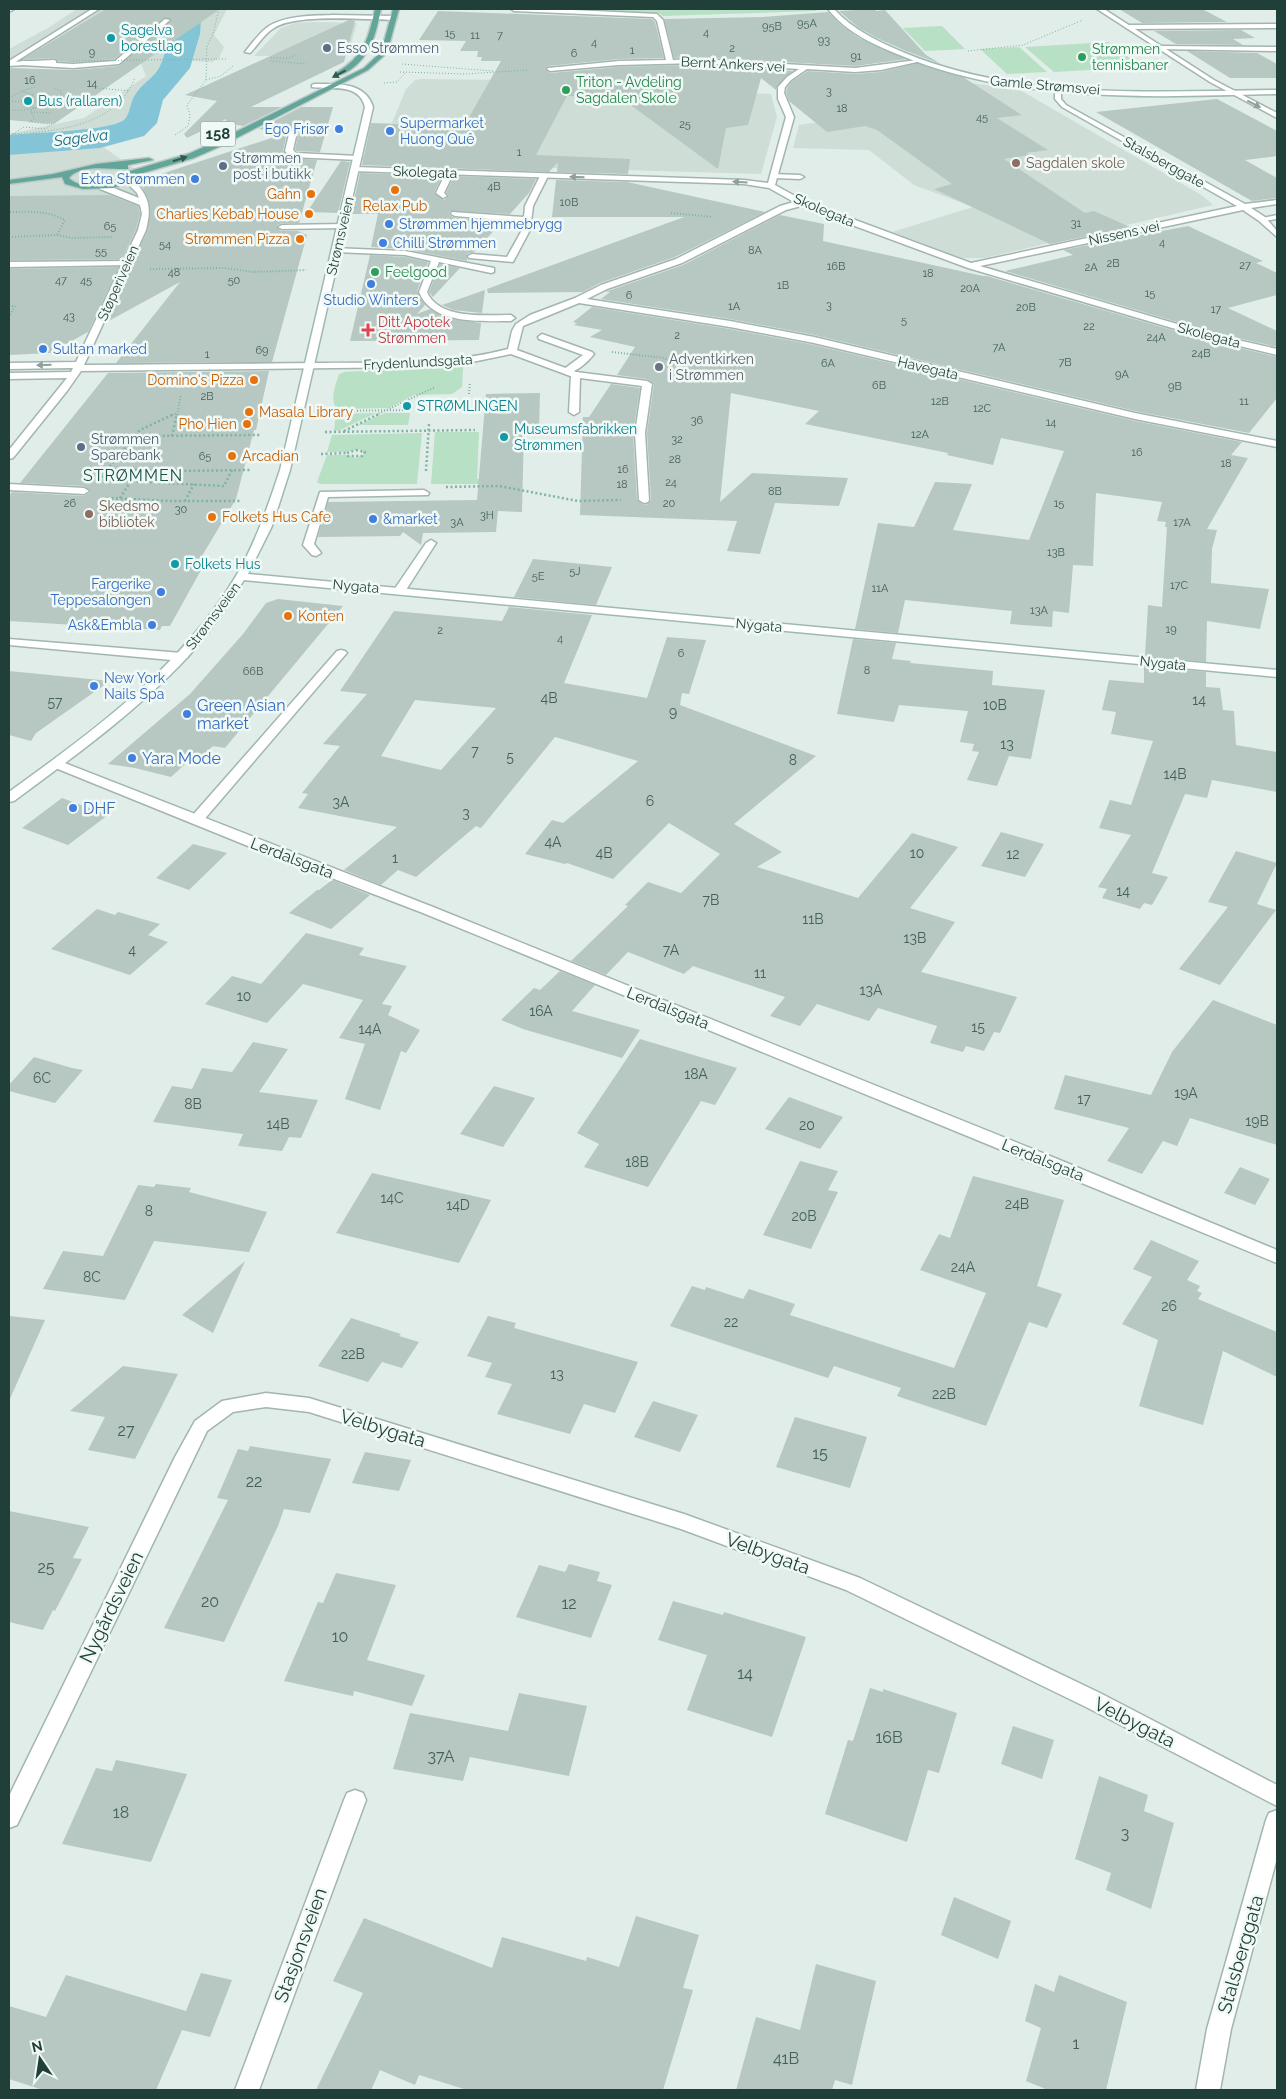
<svg xmlns="http://www.w3.org/2000/svg" width="1286" height="2099" font-family="Raleway,sans-serif">
<style>
.built{fill:#cfddd7}
.green{fill:#b7e0c5}
.lines{fill:none;stroke-linecap:round;stroke-linejoin:round}
.river{fill:#83c5d7;fill-rule:evenodd}
.building{fill:#b6c8c1;fill-rule:evenodd}
.lane-casing{stroke:#a3b5b0;stroke-width:3}
.street-casing{stroke:#a3b5b0;stroke-width:3}
.secondary-casing{stroke:#9eb9b1;stroke-width:3}
.primary-casing{stroke:#c0c9c7;stroke-width:3}
.path-far2{stroke:#7eb3a5;stroke-width:1;stroke-dasharray:1 2;stroke-linecap:butt}
.path-far1{stroke:#7eb3a5;stroke-width:2;stroke-dasharray:1 2;stroke-linecap:butt}
.path{stroke:#7eb3a5;stroke-width:2.5;stroke-dasharray:2 2.5;stroke-linecap:butt}
.lane{fill:#fff;fill-rule:evenodd}
.street{fill:#fff;fill-rule:evenodd}
.secondary{fill:#fff;fill-rule:evenodd}
.primary{fill:#61a698;fill-rule:evenodd}
.path-bridge{stroke:#7eb3a5;stroke-width:1;stroke-dasharray:1 2;stroke-linecap:butt}
.oneway{fill:#305950}
.oneway2{fill:#8f9f9c}
.culture-dot{fill:#0f9aa8;stroke:#f1f9f6;stroke-width:2}
.service-dot{fill:#5c6f8a;stroke:#f1f9f6;stroke-width:2}
.leisure-dot{fill:#2e9e5b;stroke:#f1f9f6;stroke-width:2}
.shop-dot{fill:#3f7fe0;stroke:#f1f9f6;stroke-width:2}
.education-dot{fill:#8d6e63;stroke:#f1f9f6;stroke-width:2}
.food-dot{fill:#e8710a;stroke:#f1f9f6;stroke-width:2}
.health-dot{fill:#e0444e;stroke:#f1f9f6;stroke-width:2}
.worship-dot{fill:#6b7280;stroke:#f1f9f6;stroke-width:2}
.labels{text-anchor:middle;dominant-baseline:central;stroke-width:5;stroke-linejoin:round;paint-order:stroke}
.far-number-label{font-size:11px;fill:#45615a}
.far-culture-label{font-size:14px;fill:#0d838f;stroke:#f1f9f6;text-anchor:start}
.far-service-label{font-size:14px;fill:#4e5e75;stroke:#f1f9f6;text-anchor:start}
.far-leisure-label{font-size:14px;fill:#27864d;stroke:#f1f9f6;text-anchor:start}
.far-street-label{font-size:14px;fill:#1f3f38;stroke:#f1f9f6}
.far-shop-label{font-size:14px;fill:#366cbe;stroke:#f1f9f6;text-anchor:start}
.far-education-label{font-size:14px;fill:#785e54;stroke:#f1f9f6;text-anchor:start}
.far-food-label{font-size:14px;fill:#c56008;stroke:#f1f9f6;text-anchor:end}
.far-health-label{font-size:14px;fill:#be3a42;stroke:#f1f9f6;text-anchor:start}
.far-worship-label{font-size:14px;fill:#5b616d;stroke:#f1f9f6;text-anchor:start}
.number-label{font-size:14px;fill:#45615a}
.shield{fill:#f1f9f6;stroke:#5e7771;stroke-width:1}
.shield-label{font-size:15px;font-weight:bold;fill:#1f3f38}
.far-water-label{font-size:15px;font-style:italic;fill:#146880;stroke:#f1f9f6}
.far-quarter-label{font-size:16px;letter-spacing:1px;fill:#195348;stroke:#f1f9f6}
.shop-label{font-size:16px;fill:#366cbe;stroke:#f1f9f6;text-anchor:start}
.street-label{font-size:16px;fill:#1f3f38;stroke:#f1f9f6}
.near-number-label{font-size:16px;fill:#45615a}
.near-street-label{font-size:19px;fill:#1f3f38;stroke:#f1f9f6}
</style>
<rect width="100%" height="100%" fill="#e1ede8"/>
<!-- built -->
<path class="built" d="M77,9H227L214,35L224,47L219,58L212,62L173,60L144,104L137,129L93,140L148,178L147,184L164,197L138,270L57,288L17,300L9,306V134L84,118L146,76L140,61L9,64V49L48,28Z
M313,22L357,23L347,56H254L281,28L295,23Z
M707,63L730,92L771,94L777,117L761,174L554,168L536,170L472,125L392,123L406,89L415,80L421,79L508,80L601,71L616,65Z
M937,78L1020,90L1203,196L1213,205L985,258H961L892,232L973,207L914,185L869,150L793,148L799,125L900,110Z"/>
<!-- green -->
<path class="green" d="M549,9H814L817,11L663,16L659,13Z
M942,26L965,49L925,51L903,28Z
M1109,42L1141,67L1054,72L1025,47Z
M1019,47L1047,72L1007,74L980,49Z
M463,365L465,366L463,368L462,387L452,394L414,395L389,408L337,409C329,399 336,385 339,374L344,372Z
M376,413L340,430L334,431L336,414Z
M385,413H410L408,425H358Z
M435,432H479L477,479H495L492,484H431Z
M422,433L417,484H320L317,482L327,455H346L356,458L366,453L358,449L347,452H327L332,435Z"/>
<g class="lines">
<!-- river -->
<path class="river" d="M179,9H207L201,20L200,34L190,68L163,100L157,123L144,136L100,148L9,155V135C28,133 115,131 125,119C131,112 130,100 137,92C143,83 156,76 160,66C168,50 169,23 179,9Z"/>
</g>
<!-- building -->
<path class="building" d="M106,9H220L54,124L9,120V68L73,70L119,66L172,20L164,18L114,59L73,62L58,61L54,58L23,59Z
M875,9L876,11L885,10L926,55L941,64L906,51L877,38L859,28L839,11Z
M1119,9H1202L1227,22L1142,23Z
M438,11L652,19L655,22L664,58L619,59L548,66L545,69L550,73L619,67L698,65L793,71L777,86L776,90L761,78L748,125L726,128L718,169L621,98L567,96L536,155L630,159L628,174L557,172L558,162L549,172L362,165L371,123L464,126L501,61H481L482,57H477L478,51H460L466,41L419,40Z
M828,12L841,25L859,38L907,59L855,66L698,57L674,58L664,19L763,17Z
M349,20L355,21L344,62L251,107H282L243,126L226,123V119L187,138L184,134L217,101L185,95Z
M1241,30L1255,38L1233,39L1243,45L1176,44L1154,31Z
M1187,51L1257,53L1277,64V78H1230Z
M918,63L963,77L1022,115L997,118L1048,150L1026,153L1030,155L1004,159L1085,213L1094,211L1130,227L1050,244L934,189L952,184L877,130L865,126L827,132L789,101L786,93L787,88L792,81L808,71L855,74L881,72Z
M1217,99L1277,131V156L1245,160L1277,178V198L1252,201L1096,112Z
M301,107H333L320,152L297,151L295,149L299,132L298,130L289,128L287,133L259,129Z
M287,133L283,151L290,158L317,160L299,223H282L276,226L281,231H298L307,235L272,362L116,363L180,282L105,323L148,230L150,207L143,188L151,178L155,176Z
M341,161L350,162L338,213L307,212Z
M360,173L442,176L434,193L444,200L449,196L446,193L454,176L536,179L529,193L510,214L450,211L449,215L455,218L502,222L474,252L467,254V261L405,249L371,247L378,214H351Z
M556,180L627,182L765,212L675,257L600,283L583,292L488,293L487,289L684,217H552Z
M109,195L138,206L140,214L136,229L122,259L9,260V196Z
M780,215L824,224L823,241L983,276H987L1206,340L1277,357V398L1249,433L1135,411L814,335L730,319L601,299L610,292H605L608,291L683,265Z
M1188,226L1263,261L1256,263L1277,273V295L1228,308L1277,331V347L1211,332L1005,271L1073,255L1063,250Z
M370,255L405,257L428,262L417,291L425,305L417,314L430,309L445,318L481,323L479,340L350,341Z
M440,264L460,268L433,297L429,292Z
M119,267L88,332L50,353L9,355V269Z
M485,290L482,313L453,310L442,305Z
M592,307L730,329L814,345L1135,421L1242,442L1231,455L1248,458L1207,529L1217,530L1212,549L1211,583L1269,589L1260,629L1207,621L1206,662L1145,656L1148,605L1162,607L1167,527H1165L1166,522L1157,521L1162,502L1096,493L1093,566L1073,565L1069,613L1053,611L1052,627L1010,624L1012,611L905,600L898,633L855,629L878,523L914,527L935,482L972,484L953,530L1029,540L1064,451L1001,438L993,465L947,455L948,453L805,424L819,411L731,393L720,502L752,473L848,478L839,506L775,503L760,554L727,551L737,521L580,515L583,417H589L611,384L640,388L633,433L637,500L644,505L648,504L651,500L647,433L654,384L647,379L617,375L635,347L590,337L602,330L574,325L577,323L573,322Z
M269,371L256,430H254L236,499L199,561H206L170,626H162L160,630L9,621V496L12,492L84,496L91,492L84,486L20,483L108,373Z
M540,393L539,429H524L522,512L498,511L496,532L423,533L421,545L403,532L400,536L318,537L328,502L477,500L486,394Z
M533,559L612,567L596,605L514,597Z
M278,599L343,606L225,748L213,746L200,758L194,756L171,777L135,768L108,764L190,694L243,634L266,603Z
M509,607L592,615L564,683L647,698L667,637L706,640L689,694L682,693L680,705L816,756L734,824L782,852L757,867L858,898L912,833L958,847L910,908L955,922L921,972L1017,997L1000,1033L994,1032L984,1051L966,1046L963,1052L930,1043L937,1026L878,1008L869,1021L817,1004L800,1026L770,1016L785,997L693,966L684,974L628,952L606,975L571,961L628,906L625,905L648,882L681,893L720,854L669,823L613,879L567,863L565,864L525,854L552,820L563,823L638,761L555,737L481,828L476,826L416,877L398,870L381,885L344,870L397,827L298,808L308,794L302,793L340,746L323,744L367,694L340,691L394,611L502,621ZM415,700L496,708L441,770L381,756Z
M853,639L896,643L892,659L911,661L910,663L993,671L992,685L1045,690L1031,759L1009,756L997,786L967,780L979,752L972,751L974,744L960,742L968,711L899,705L894,722L837,714Z
M1144,666L1206,672V687L1220,688L1223,710L1234,711L1236,745L1277,752V792L1212,780L1207,798L1185,794L1152,873L1168,877L1152,905L1144,903L1140,909L1102,898L1107,889L1098,887L1131,835L1099,828L1110,800L1131,805L1153,741L1111,734L1116,712L1102,710L1109,680L1144,683Z
M9,671L110,681L36,733L31,741L9,735Z
M62,798L108,815L68,845L22,828Z
M1001,832L1044,844L1025,877L981,866Z
M193,844L227,853L189,890L156,878Z
M1236,851L1277,863L1257,904L1276,910L1220,985L1179,969L1228,907L1208,902Z
M332,880L370,895L331,929L289,913L317,890H319Z
M97,909L115,915L118,912L160,924L148,935L168,942L130,975L51,949Z
M306,933L364,948L359,955L407,966L382,1004L392,1006L388,1015L420,1030L406,1053L401,1051L380,1110L345,1099L365,1044L339,1038L363,1000L303,984L267,1023L205,1004L232,976L261,984Z
M560,971L595,985L572,1011L640,1030L622,1058L523,1029L501,1020L534,988L540,990Z
M1213,1000L1277,1025V1145L1190,1118L1177,1146L1163,1141L1142,1174L1107,1161L1129,1128L1054,1109L1065,1075L1151,1095L1172,1052Z
M640,1039L737,1068L715,1105L701,1101L648,1187L584,1167L599,1144L577,1133Z
M253,1042L288,1049L259,1092L318,1100L301,1138L289,1137L282,1151L238,1146L243,1134L153,1122L172,1086L192,1089L202,1068L232,1072Z
M34,1057L72,1068L83,1070L55,1103L9,1091V1085Z
M494,1086L535,1098L503,1147L460,1134Z
M789,1097L843,1117L820,1149L765,1129Z
M800,1161L838,1171L828,1190L838,1192L811,1249L763,1235Z
M1240,1167L1270,1179L1255,1205L1224,1193Z
M372,1173L491,1200L459,1263L336,1233Z
M973,1176L1064,1200L1037,1286L1062,1294L1047,1328L1029,1322L986,1426L897,1396L901,1388L834,1366L828,1378L670,1326L692,1286L705,1290L706,1287L743,1299L749,1289L795,1304L790,1315L954,1368L986,1293L920,1270L939,1234L950,1238Z
M156,1184L191,1188L189,1192L267,1212L249,1252L154,1241L125,1300L43,1289L63,1251L103,1256L138,1185L154,1187Z
M1151,1240L1199,1261L1187,1280L1200,1286L1197,1291L1202,1293L1198,1299L1277,1332V1377L1223,1351L1203,1425L1139,1406L1158,1340L1122,1324L1152,1277L1133,1269Z
M245,1261L213,1333L182,1315Z
M9,1316L45,1320L9,1401Z
M488,1316L516,1323L514,1328L638,1362L615,1413L584,1404L570,1434L497,1414L512,1384L485,1377L492,1363L467,1356Z
M351,1318L401,1334L399,1336L419,1342L402,1368L382,1362L368,1382L318,1366Z
M123,1366L178,1374L135,1459L88,1450L105,1417L70,1411Z
M653,1401L698,1415L680,1452L634,1437Z
M795,1417L867,1437L850,1488L776,1467Z
M250,1446L331,1459L310,1513L284,1509L278,1526L224,1642L164,1628L228,1500L217,1498L238,1449L248,1451Z
M365,1452L411,1460L399,1491L352,1483Z
M9,1511L89,1527L73,1558L82,1559L55,1611L53,1610L43,1630L9,1622Z
M569,1564L600,1572L597,1581L612,1585L591,1638L516,1617L539,1565L565,1572Z
M336,1573L396,1585L367,1660L425,1675L412,1706L354,1691L353,1696L284,1681L318,1602L323,1603Z
M673,1601L723,1615L724,1612L806,1637L772,1737L687,1710L707,1655L658,1640Z
M870,1688L883,1692V1689L957,1713L939,1773L928,1770L907,1842L825,1814L848,1740L853,1741Z
M519,1693L587,1706L569,1776L470,1757L463,1781L393,1769L410,1713L508,1731Z
M1013,1726L1054,1740L1042,1779L1001,1764Z
M116,1760L187,1774L151,1862L62,1844L96,1768L112,1771Z
M1099,1776L1148,1795L1144,1811L1174,1823L1151,1909L1106,1890L1111,1873L1075,1859Z
M954,1897L1011,1921L998,1959L941,1935Z
M636,1916L699,1935L683,1988L693,1990L663,2090H467L419,2075L415,2085L380,2070L371,2090H316L363,1993L333,1981L364,1918L492,1968L502,1937L586,1961L587,1957L619,1967Z
M816,1964L876,1981L852,2085L835,2080L832,2090H736L756,2017L800,2030Z
M201,1973L232,1980L210,2037L182,2030L156,2090H43L9,2079V2006L46,2017L66,1975L186,2011Z
M1059,1975L1127,2002L1106,2090H1048L1026,2081L1041,2028L1025,2021L1035,1984L1054,1992Z"/>
<g class="lines">
<defs>
<path id="lane" d="M92,9H99L9,66V61Z
M333,15L394,16L397,18L394,20C365,20 298,13 274,28C264,34 258,45 250,53L245,52C252,43 260,32 269,26C287,15 313,16 333,15Z
M165,19L170,20L119,64L73,68L22,65L19,63L22,61L73,64L115,61Z
M1277,24V28L1128,29L1125,27L1128,25Z
M1162,46L1277,47V51L1160,49L1159,48Z
M290,130L297,132L293,150L296,153L358,156L362,158L358,160L291,157L285,151Z
M447,170L454,172L444,193L447,196L443,198L436,193Z
M541,174L548,176L533,206L530,230L513,262L469,258L468,256L472,254L507,257L522,230L523,222L455,216L451,214L452,212L524,217L525,206Z
M772,174L800,175L804,177L800,179L775,178H772Z
M1277,215V219L1262,221L1258,219Z
M345,224L346,226L342,228L282,229L278,227L282,225Z
M333,248L405,251L494,268V272L491,273L439,262L427,292C439,320 486,315 511,315L515,318L511,321C481,321 432,325 419,292L431,261L405,255L336,252L332,250Z
M126,261L130,263L129,265L9,267V262Z
M542,334L592,352L594,354C587,363 575,374 564,373V369L583,355L539,339L538,337Z
M576,372L647,381L652,384L645,433L649,500L648,502L644,503L639,500L635,433L642,386L580,378L579,412L574,415L569,412L571,375Z
M9,484L84,488L89,491L84,494L9,490Z
M424,490L429,493L428,495L328,497L314,544L321,553L316,556L312,555L303,545L320,492Z
M431,540L436,543L406,590L400,593L396,592L394,590L426,543Z
M9,639L182,653L188,657L182,661L9,645Z
M341,650L345,651L347,653L345,655L202,822H192L190,819L192,816L337,651Z
M355,1790L363,1793L366,1800L259,2090H235L344,1800L347,1793Z"/>
<path id="street" d="M9,9H14L9,12Z
M511,9H552L657,14L663,20L673,60L698,59L855,68L917,60V62L881,70L855,72L807,69L791,80L785,87L784,93L794,117L775,185L804,201L971,263L1237,206L1062,107L1055,99V88L1058,86L1061,88V99L1066,105L1245,204L1277,200V204L1251,208L1265,217L1277,231V237L1259,221L1243,210L980,266L1211,334L1277,349V355L1206,338L968,268L801,206L786,210L682,263L607,289L587,299L730,321L814,337L1135,413L1277,441V447L1135,419L814,343L730,327L579,303L523,326L517,350L579,373V377H573L511,354L472,362L418,367L81,371L67,391L13,458L9,459V450L67,378L9,379V373L71,372L73,368L9,369V363L76,362L138,230L142,214L140,205L100,189V185H106L139,198L137,193L124,180L131,178C149,195 152,206 146,230L84,365C164,364 243,364 323,363C385,362 447,365 508,349L512,331L516,324L530,315L575,298L601,285L676,259L780,206L794,202L769,188L744,184L352,171V167H355L744,180L768,183L786,117L778,99V87L787,77L799,69L698,63L619,65L550,71L547,69L548,68L619,61L666,60L657,21L653,17L514,11Z
M1097,9H1104L1214,80L1277,113V118L1210,82Z
M54,60L56,61V63L9,66V62Z
M57,760L433,907L1050,1156L1277,1250V1263L423,913L248,846L53,767L51,764Z
M266,1393L309,1398L684,1514L860,1578L1100,1693L1277,1785V1806L1086,1707L846,1590L681,1529L309,1412L266,1407L233,1412L207,1431L17,1825L9,1828V1796L175,1457L195,1421L222,1401Z
M1277,1810V1858L1231,2029L1220,2090H1196L1207,2029L1266,1820L1269,1813Z"/>
<path id="secondary" d="M828,9H834C853,30 879,42 905,53C1021,101 1153,91 1277,90V94C1151,97 1016,104 897,54C872,44 845,31 828,9Z
M314,84C336,84 365,81 373,107L290,470L272,526L248,574L1277,670V677L244,580C225,609 206,638 182,663C132,715 72,758 14,801L9,802V792C93,731 182,667 236,576C256,542 268,506 280,470L365,107C359,82 331,90 312,87V85Z"/>
<path id="primary" d="M375,9H381C376,33 371,56 350,70C345,73 341,76 336,75V73C364,56 368,40 375,9Z
M393,9H399L387,53L368,70L219,147L194,158L136,175L125,184L113,188L83,189L65,184L62,177L9,184V180L53,174L96,164L149,158L153,160L128,165V169C112,170 81,163 69,178C83,192 119,186 130,171L188,154L213,143L364,68L381,52Z"/>
</defs>
<!-- lane casing -->
<use href="#lane" class="lane-casing"/>
<!-- street casing -->
<use href="#street" class="street-casing"/>
<!-- secondary casing -->
<use href="#secondary" class="secondary-casing"/>
<!-- primary casing -->
<use href="#primary" class="primary-casing"/>
<!-- path-far2 -->
<path class="path-far2" d="M968,51L1023,45L1083,20
M271,58H290L295,55
M216,59H227
M270,61L308,64
M402,64L493,71
M400,72L464,74L529,70
M206,80L221,76L233,66
M384,83L397,82L406,72
M97,88L130,91
M21,91L34,95L21,101
M9,98L27,89L36,87
M56,99L70,100
M9,101L22,102L36,109
M26,104L45,98H55
M9,110C30,112 45,106 62,94L61,91L54,88
M31,110L34,119L29,122L50,124
M31,112L50,113
M9,134C53,132 118,127 135,77
M13,134L24,127L46,129L52,124H50
M175,135L188,126L190,115L187,105L206,80L207,46L213,34L219,9"/>
<!-- path-far1 -->
<path class="path-far1" d="M671,213L713,217
M9,215L10,212C30,212 47,210 65,220L57,235
M9,237L57,235L72,238L113,237
M150,269L225,268L254,272L306,270
M9,306H15L9,317
M612,352L664,358L669,361
M469,394L470,382
M330,411L411,410
M172,415L177,413
M177,415L181,395
M376,415L435,387"/>
<!-- path -->
<path class="path" d="M344,431L379,414
M325,432L475,430
M135,435L140,430L174,414
M172,436L177,414
M356,450L365,452L362,456H348L347,453Z
M321,454L347,453
M108,469L176,471L251,470
M426,471L429,424
M101,477L135,436L260,435
M105,480L224,486L232,470
M446,487L499,486L578,501L621,500
M107,498L172,501H242
M120,498L131,481
M185,501L194,484"/>
<!-- lane -->
<use href="#lane" class="lane"/>
<!-- street -->
<use href="#street" class="street"/>
<!-- secondary -->
<use href="#secondary" class="secondary"/>
<!-- primary -->
<use href="#primary" class="primary"/>
<!-- path-bridge -->
<path class="path-bridge" d="M70,61L216,59"/>
</g>
<!-- one-way arrows -->
<defs><path id="oneway-solid" d="M-6-.8H1V-3.2L6.5 0L1 3.2V.8H-6Z" transform="scale(1.25)"/></defs>
<g class="oneway">
<use href="#oneway-solid" transform="translate(339 74) rotate(152)"/>
<use href="#oneway-solid" transform="translate(180 159) rotate(-18)"/>
</g>
<g class="oneway2">
<use href="#oneway-solid" transform="translate(1254 104) rotate(27)"/>
<use href="#oneway-solid" transform="translate(577 177) rotate(-178)"/>
<use href="#oneway-solid" transform="translate(740 182) rotate(-177)"/>
<use href="#oneway-solid" transform="translate(44 365) rotate(179)"/>
</g>
<!-- markers -->
<g class="culture-dot">
<circle cx="111" cy="38" r="5"/>
<circle cx="28" cy="101" r="5"/>
<circle cx="407" cy="406" r="5"/>
<circle cx="504" cy="437" r="5"/>
<circle cx="175" cy="564" r="5"/>
</g>
<g class="service-dot">
<circle cx="327" cy="48" r="5"/>
<circle cx="223" cy="166" r="5"/>
<circle cx="81" cy="447" r="5"/>
</g>
<g class="leisure-dot">
<circle cx="1082" cy="57" r="5"/>
<circle cx="566" cy="90" r="5"/>
<circle cx="375" cy="272" r="5"/>
</g>
<g class="shop-dot">
<circle cx="339" cy="129" r="5"/>
<circle cx="390" cy="131" r="5"/>
<circle cx="195" cy="179" r="5"/>
<circle cx="389" cy="224" r="5"/>
<circle cx="383" cy="243" r="5"/>
<circle cx="371" cy="284" r="5"/>
<circle cx="43" cy="349" r="5"/>
<circle cx="373" cy="519" r="5"/>
<circle cx="161" cy="592" r="5"/>
<circle cx="152" cy="625" r="5"/>
<circle cx="94" cy="686" r="5"/>
<circle cx="187" cy="714" r="5"/>
<circle cx="132" cy="758" r="5"/>
<circle cx="73" cy="808" r="5"/>
</g>
<g class="education-dot">
<circle cx="1016" cy="163" r="5"/>
<circle cx="89" cy="514" r="5"/>
</g>
<g class="food-dot">
<circle cx="395" cy="190" r="5"/>
<circle cx="311" cy="194" r="5"/>
<circle cx="309" cy="214" r="5"/>
<circle cx="300" cy="239" r="5"/>
<circle cx="254" cy="380" r="5"/>
<circle cx="249" cy="412" r="5"/>
<circle cx="247" cy="424" r="5"/>
<circle cx="232" cy="456" r="5"/>
<circle cx="212" cy="517" r="5"/>
<circle cx="288" cy="616" r="5"/>
</g>
<path class="health-dot" d="M365.5 322.5h5v5h5v5h-5v5h-5v-5h-5v-5h5z"/>
<circle class="worship-dot" cx="659" cy="367" r="5"/>
<g class="labels">
<!-- far-number labels -->
<g class="far-number-label">
<text x="807" y="23">95A</text>
<text x="772" y="26">95B</text>
<text x="706" y="32">4</text>
<text x="450" y="33">15</text>
<text x="475" y="35">11</text>
<text x="500" y="35">7</text>
<text x="824" y="40">93</text>
<text x="594" y="42">4</text>
<text x="732" y="48">2</text>
<text x="632" y="50">1</text>
<text x="92" y="52">9</text>
<text x="574" y="53">6</text>
<text x="856" y="56">91</text>
<text x="30" y="80">16</text>
<text x="92" y="83">14</text>
<text x="829" y="91">3</text>
<text x="842" y="108">18</text>
<text x="982" y="117">45</text>
<text x="685" y="124">25</text>
<text x="519" y="152">1</text>
<text x="494" y="186">4B</text>
<text x="569" y="202">10B</text>
<text x="1076" y="223">31</text>
<text x="110" y="226">65</text>
<text x="1162" y="242">4</text>
<text x="165" y="244">54</text>
<text x="755" y="250">8A</text>
<text x="101" y="251">55</text>
<text x="1113" y="263">2B</text>
<text x="1245" y="265">27</text>
<text x="836" y="266">16B</text>
<text x="1091" y="267">2A</text>
<text x="174" y="272">48</text>
<text x="928" y="273">18</text>
<text x="61" y="280">47</text>
<text x="86" y="280">45</text>
<text x="234" y="280">50</text>
<text x="783" y="285">1B</text>
<text x="970" y="288">20A</text>
<text x="1150" y="293">15</text>
<text x="629" y="295">6</text>
<text x="829" y="305">3</text>
<text x="734" y="306">1A</text>
<text x="1026" y="307">20B</text>
<text x="1216" y="309">17</text>
<text x="69" y="316">43</text>
<text x="904" y="320">5</text>
<text x="1089" y="326">22</text>
<text x="677" y="335">2</text>
<text x="1156" y="337">24A</text>
<text x="999" y="347">7A</text>
<text x="262" y="350">69</text>
<text x="1201" y="353">24B</text>
<text x="207" y="354">1</text>
<text x="1065" y="362">7B</text>
<text x="828" y="363">6A</text>
<text x="1122" y="374">9A</text>
<text x="879" y="385">6B</text>
<text x="1175" y="386">9B</text>
<text x="207" y="396">2B</text>
<text x="940" y="401">12B</text>
<text x="1244" y="401">11</text>
<text x="982" y="408">12C</text>
<text x="697" y="420">36</text>
<text x="1051" y="422">14</text>
<text x="920" y="434">12A</text>
<text x="677" y="439">32</text>
<text x="1137" y="452">16</text>
<text x="205" y="456">65</text>
<text x="675" y="459">28</text>
<text x="1226" y="463">18</text>
<text x="623" y="469">16</text>
<text x="671" y="482">24</text>
<text x="622" y="484">18</text>
<text x="775" y="491">8B</text>
<text x="70" y="503">26</text>
<text x="669" y="503">20</text>
<text x="1059" y="503">15</text>
<text x="181" y="509">30</text>
<text x="487" y="515">3H</text>
<text x="457" y="522">3A</text>
<text x="1182" y="522">17A</text>
<text x="1056" y="552">13B</text>
<text x="575" y="571">5J</text>
<text x="538" y="576">5E</text>
<text x="1179" y="585">17C</text>
<text x="880" y="588">11A</text>
<text x="1039" y="610">13A</text>
<text x="1171" y="629">19</text>
<text x="440" y="630">2</text>
<text x="560" y="638">4</text>
<text x="681" y="653">6</text>
<text x="867" y="670">8</text>
<text x="253" y="671">66B</text>
</g>
<!-- far-culture labels -->
<g class="far-culture-label">
<text x="121" y="30">Sagelva<tspan x="121" dy="16">borestlag</tspan></text>
<text x="38" y="101">Bus (rallaren)</text>
<text x="417" y="406">STRØMLINGEN</text>
<text x="514" y="429">Museumsfabrikken<tspan x="514" dy="16">Strømmen</tspan></text>
<text x="185" y="564">Folkets Hus</text>
</g>
<!-- far-service labels -->
<g class="far-service-label">
<text x="337" y="48">Esso Strømmen</text>
<text x="233" y="158">Strømmen<tspan x="233" dy="16">post i butikk</tspan></text>
<text x="91" y="439">Strømmen<tspan x="91" dy="16">Sparebank</tspan></text>
</g>
<!-- far-leisure labels -->
<g class="far-leisure-label">
<text x="1092" y="49">Strømmen<tspan x="1092" dy="16">tennisbaner</tspan></text>
<text x="576" y="82">Triton - Avdeling<tspan x="576" dy="16">Sagdalen Skole</tspan></text>
<text x="385" y="272">Feelgood</text>
</g>
<!-- far-street labels -->
<g class="far-street-label">
<text transform="translate(733 64) rotate(3)">Bernt Ankers vei</text>
<text transform="translate(1045 85) rotate(5)">Gamle Strømsvei</text>
<text transform="translate(1164 162) rotate(29)">Stalsberggate</text>
<text transform="translate(425 172) rotate(2)">Skolegata</text>
<text transform="translate(824 210) rotate(23)">Skolegata</text>
<text transform="translate(1124 233) rotate(-12)">Nissens vei</text>
<text transform="translate(340 236) rotate(-77)">Strømsveien</text>
<text transform="translate(118 283) rotate(-66)">Støperiveien</text>
<text transform="translate(1209 335) rotate(15)">Skolegata</text>
<text transform="translate(418 362) rotate(-3)">Frydenlundsgata</text>
<text transform="translate(928 368) rotate(13)">Havegata</text>
<text transform="translate(356 586) rotate(5)">Nygata</text>
<text transform="translate(213 616) rotate(-53)">Strømsveien</text>
<text transform="translate(759 625) rotate(5)">Nygata</text>
<text transform="translate(1163 663) rotate(6)">Nygata</text>
</g>
<!-- far-shop labels -->
<g class="far-shop-label">
<text x="400" y="123">Supermarket<tspan x="400" dy="16">Huong Quê</tspan></text>
<text x="329" y="129" text-anchor="end">Ego Frisør</text>
<text x="185" y="179" text-anchor="end">Extra Strømmen</text>
<text x="399" y="224">Strømmen hjemmebrygg</text>
<text x="393" y="243">Chilli Strømmen</text>
<text x="371" y="300" text-anchor="middle">Studio Winters</text>
<text x="53" y="349">Sultan marked</text>
<text x="383" y="519">&amp;market</text>
<text x="151" y="584" text-anchor="end">Fargerike<tspan x="151" dy="16">Teppesalongen</tspan></text>
<text x="142" y="625" text-anchor="end">Ask&amp;Embla</text>
<text x="104" y="678">New York<tspan x="104" dy="16">Nails Spa</tspan></text>
</g>
<!-- far-education labels -->
<g class="far-education-label">
<text x="1026" y="163">Sagdalen skole</text>
<text x="99" y="506">Skedsmo<tspan x="99" dy="16">bibliotek</tspan></text>
</g>
<!-- far-food labels -->
<g class="far-food-label">
<text x="301" y="194">Gahn</text>
<text x="395" y="206" text-anchor="middle">Relax Pub</text>
<text x="299" y="214">Charlies Kebab House</text>
<text x="290" y="239">Strømmen Pizza</text>
<text x="244" y="380">Domino's Pizza</text>
<text x="259" y="412" text-anchor="start">Masala Library</text>
<text x="237" y="424">Pho Hien</text>
<text x="242" y="456" text-anchor="start">Arcadian</text>
<text x="222" y="517" text-anchor="start">Folkets Hus Cafe</text>
<text x="298" y="616" text-anchor="start">Konten</text>
</g>
<!-- far-health labels -->
<g class="far-health-label">
<text x="378" y="322">Ditt Apotek<tspan x="378" dy="16">Strømmen</tspan></text>
</g>
<!-- far-worship labels -->
<g class="far-worship-label">
<text x="669" y="359">Adventkirken<tspan x="669" dy="16">i Strømmen</tspan></text>
</g>
<!-- number labels -->
<g class="number-label">
<text x="549" y="698">4B</text>
<text x="1199" y="700">14</text>
<text x="55" y="702">57</text>
<text x="995" y="705">10B</text>
<text x="673" y="712">9</text>
<text x="1007" y="744">13</text>
<text x="475" y="751">7</text>
<text x="510" y="757">5</text>
<text x="793" y="760">8</text>
<text x="1175" y="774">14B</text>
<text x="650" y="801">6</text>
<text x="341" y="802">3A</text>
<text x="466" y="813">3</text>
<text x="553" y="842">4A</text>
<text x="604" y="853">4B</text>
<text x="917" y="853">10</text>
<text x="1013" y="854">12</text>
<text x="395" y="858">1</text>
<text x="1123" y="891">14</text>
<text x="711" y="900">7B</text>
<text x="813" y="919">11B</text>
<text x="915" y="938">13B</text>
<text x="132" y="950">4</text>
<text x="671" y="950">7A</text>
<text x="760" y="973">11</text>
<text x="871" y="990">13A</text>
<text x="244" y="996">10</text>
<text x="541" y="1011">16A</text>
<text x="978" y="1027">15</text>
<text x="370" y="1029">14A</text>
<text x="696" y="1074">18A</text>
<text x="42" y="1078">6C</text>
<text x="1186" y="1093">19A</text>
<text x="1084" y="1099">17</text>
<text x="193" y="1104">8B</text>
<text x="1257" y="1121">19B</text>
<text x="278" y="1124">14B</text>
<text x="807" y="1125">20</text>
<text x="637" y="1162">18B</text>
<text x="392" y="1198">14C</text>
<text x="1017" y="1204">24B</text>
<text x="458" y="1205">14D</text>
<text x="149" y="1211">8</text>
<text x="804" y="1216">20B</text>
<text x="963" y="1267">24A</text>
<text x="92" y="1277">8C</text>
<text x="1169" y="1306">26</text>
<text x="731" y="1322">22</text>
<text x="353" y="1354">22B</text>
<text x="557" y="1374">13</text>
<text x="944" y="1394">22B</text>
</g>
<!-- shield labels -->
<rect class="shield" x="200.5" y="121.5" width="35" height="25" rx="4"/>
<g class="shield-label">
<text x="218" y="134">158</text>
</g>
<!-- far-water labels -->
<g class="far-water-label">
<text transform="translate(81 138) rotate(-7)">Sagelva</text>
</g>
<!-- far-quarter labels -->
<g class="far-quarter-label">
<text x="133" y="475">STRØMMEN</text>
</g>
<!-- shop labels -->
<g class="shop-label">
<text x="197" y="705">Green Asian<tspan x="197" dy="18">market</tspan></text>
<text x="142" y="758">Yara Mode</text>
<text x="83" y="808">DHF</text>
</g>
<!-- street labels -->
<g class="street-label">
<text transform="translate(292 858) rotate(21)">Lerdalsgata</text>
<text transform="translate(668 1008) rotate(22)">Lerdalsgata</text>
<text transform="translate(1043 1160) rotate(22)">Lerdalsgata</text>
</g>
<!-- near-number labels -->
<g class="near-number-label">
<text x="126" y="1430">27</text>
<text x="820" y="1453">15</text>
<text x="254" y="1481">22</text>
<text x="46" y="1567">25</text>
<text x="210" y="1601">20</text>
<text x="569" y="1603">12</text>
<text x="340" y="1636">10</text>
<text x="745" y="1673">14</text>
<text x="889" y="1737">16B</text>
<text x="441" y="1756">37A</text>
<text x="121" y="1812">18</text>
<text x="1125" y="1833">3</text>
<text x="1076" y="2043">1</text>
<text x="786" y="2058">41B</text>
</g>
<!-- near-street labels -->
<g class="near-street-label">
<text transform="translate(383 1428) rotate(17)">Velbygata</text>
<text transform="translate(768 1553) rotate(20)">Velbygata</text>
<text transform="translate(111 1607) rotate(-64)">Nygårdsveien</text>
<text transform="translate(1135 1722) rotate(27)">Velbygata</text>
<text transform="translate(300 1945) rotate(-70)">Stasjonsveien</text>
<text transform="translate(1240 1954) rotate(-74)">Stalsberggata</text>
</g>
</g>
<!-- border -->
<rect width="1286" height="2099" fill="none" stroke="#1f3f38" stroke-width="20"/>
<!-- north arrow -->
<g transform="translate(40 2059) rotate(347)" stroke="#f1f9f6" stroke-width="4" paint-order="stroke">
<path d="M0-4L9 19L0 12L-9 19Z" fill="#1f3f38"/>
<text y="-8" font-size="14" font-weight="bold" text-anchor="middle" fill="#1f3f38">N</text>
</g>
</svg>
